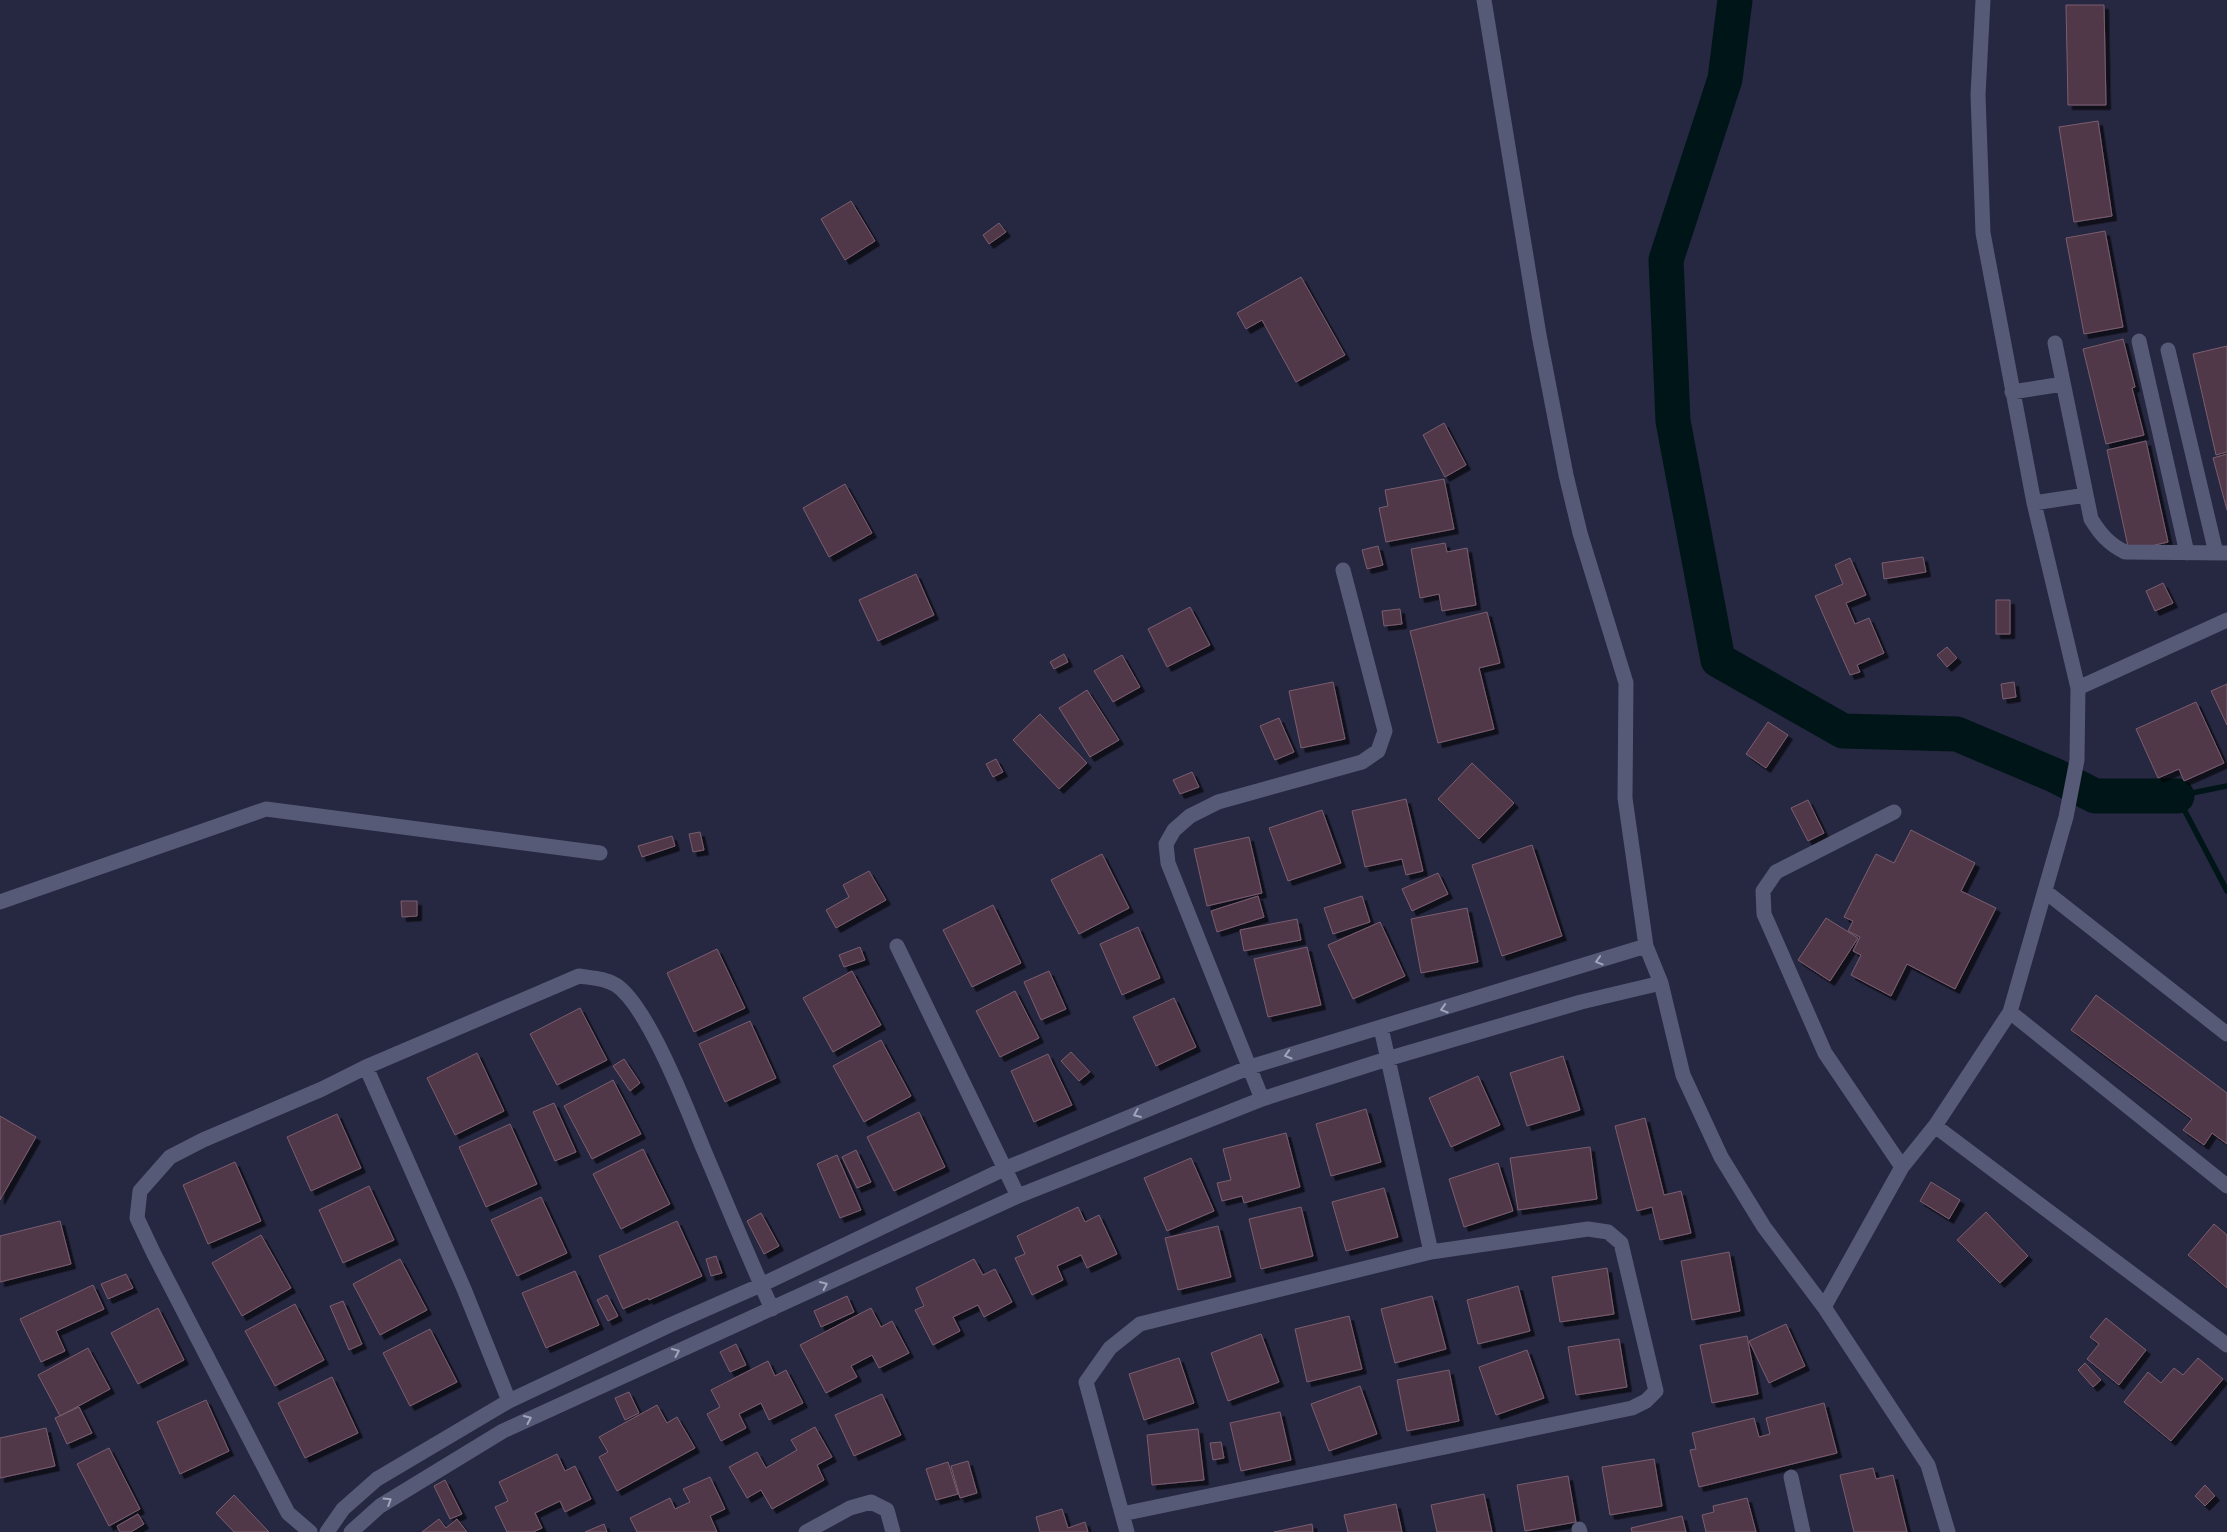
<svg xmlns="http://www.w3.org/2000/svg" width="2227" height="1532" font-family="Arial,sans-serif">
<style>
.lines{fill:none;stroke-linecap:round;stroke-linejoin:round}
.stream{stroke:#001517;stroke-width:5.5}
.river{stroke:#001517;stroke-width:35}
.building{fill:#513748;stroke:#7a5e70;filter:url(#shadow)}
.minor{stroke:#575a76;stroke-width:15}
.oneway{stroke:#a1a4ba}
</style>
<defs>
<filter id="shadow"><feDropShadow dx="4.5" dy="4.5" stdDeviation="0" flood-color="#0009"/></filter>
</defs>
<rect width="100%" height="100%" fill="#262740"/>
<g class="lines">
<!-- stream -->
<path class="stream" d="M2227,786L2177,796L2227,891"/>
<!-- river -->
<path class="river" d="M1735,0L1725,79L1666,260L1673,421L1718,660L1843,731L1957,734L2054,775L2095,796H2177"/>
</g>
<!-- building -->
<path class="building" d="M2066,5H2104L2106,105H2068Z
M2098,121L2112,216L2074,222L2059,127Z
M851,201L875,241L845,260L821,219Z
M999,223L1006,232L989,244L983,235Z
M2105,231L2123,327L2084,334L2066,238Z
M1301,277L1345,355L1296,382L1262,320L1246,329L1237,313Z
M2123,339L2135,387L2132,388L2144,435L2106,444L2083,349Z
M2227,346V452L2216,455L2193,354Z
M1444,423L1466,465L1445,477L1423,435Z
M2146,441L2168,542L2129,551L2107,450Z
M2227,454V510L2213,458Z
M1444,479L1454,529L1386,542L1379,508L1388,506L1385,490Z
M845,484L872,533L829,557L803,508Z
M1445,543L1447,552L1467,548L1476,605L1442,611L1439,594L1420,598L1411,549Z
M1378,546L1383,565L1367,569L1362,550Z
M1923,557L1926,572L1884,579L1882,563Z
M1850,558L1866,595L1846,603L1855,624L1869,618L1884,653L1857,665L1860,672L1850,675L1815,596L1843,584L1835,565Z
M916,574L934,615L878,641L859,600Z
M2163,583L2173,603L2155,611L2146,591Z
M1996,600H2010V634H1996Z
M1190,607L1210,645L1167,667L1148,629Z
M1400,609L1402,624L1384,626L1382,611Z
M1487,612L1500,663L1479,668L1494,729L1438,743L1410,631Z
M1947,647L1957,658L1947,667L1937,655Z
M1064,654L1068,662L1054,669L1050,662Z
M1122,655L1140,687L1113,702L1094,671Z
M1333,682L1345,739L1301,748L1289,691Z
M2014,682L2016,697L2003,699L2001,684Z
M2227,684V725L2211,691Z
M1087,690L1119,740L1090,757L1059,708Z
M2196,702L2224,763L2184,781L2179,769L2158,778L2136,729Z
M1040,714L1087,763L1059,789L1013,740Z
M1279,718L1294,752L1275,760L1260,726Z
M1768,722L1788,735L1766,768L1746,754Z
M996,759L1003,772L993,777L986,764Z
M1472,763L1514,803L1479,839L1438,799Z
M1192,772L1199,787L1180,794L1173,780Z
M1406,799L1423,871L1406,875L1402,859L1365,867L1352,811Z
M1808,800L1824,833L1808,841L1791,808Z
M1322,810L1341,863L1288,881L1269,828Z
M1911,830L1975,863L1961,891L1996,908L1955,989L1907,964L1891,996L1851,975L1861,955L1853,951L1860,937L1848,931L1853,921L1844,917L1876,854L1894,863Z
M700,832L704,850L693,852L689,834Z
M672,836L675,846L642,857L638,846Z
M1249,837L1262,893L1207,906L1194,849Z
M1532,845L1562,936L1502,956L1472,865Z
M1102,854L1129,908L1079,934L1051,880Z
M869,871L886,900L836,928L826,910L849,897L843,885Z
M1438,873L1448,894L1412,911L1402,889Z
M1258,896L1264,917L1217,932L1211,911Z
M1362,896L1370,922L1333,934L1324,908Z
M401,901H417V916L402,917Z
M993,905L1021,963L972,987L943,930Z
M1467,908L1478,962L1421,973L1411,919Z
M1826,918L1858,938L1830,981L1798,960Z
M1297,919L1301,940L1244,951L1240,930Z
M1380,922L1405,976L1353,999L1328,945Z
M1138,927L1160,978L1122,995L1100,944Z
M860,947L865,960L844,967L839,955Z
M1307,947L1321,1005L1268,1017L1254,959Z
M717,949L745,1008L694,1032L667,973Z
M852,971L881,1025L833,1052L803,998Z
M1049,971L1066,1009L1041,1020L1024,982Z
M1015,991L1039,1038L1000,1057L976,1011Z
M2096,995L2227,1093V1144L2212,1133L2204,1145L2183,1130L2192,1119L2071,1030Z
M1174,998L1196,1047L1156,1066L1133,1017Z
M580,1008L607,1060L557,1085L530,1034Z
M750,1021L776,1078L725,1102L699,1044Z
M881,1040L911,1096L864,1122L833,1066Z
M1071,1052L1090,1072L1079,1081L1061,1061Z
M477,1053L504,1111L455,1135L427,1078Z
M1048,1054L1072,1105L1034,1122L1011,1071Z
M1563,1056L1580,1110L1527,1126L1510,1073Z
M624,1059L640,1083L630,1091L613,1066Z
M1478,1076L1500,1125L1451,1147L1429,1098Z
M613,1080L641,1134L592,1159L564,1106Z
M554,1103L576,1152L555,1161L533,1112Z
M1366,1109L1381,1162L1331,1176L1316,1124Z
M919,1112L945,1167L894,1191L867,1137Z
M337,1114L361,1168L311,1191L287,1137Z
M0,1116L36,1137L0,1200Z
M1645,1118L1664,1195L1681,1191L1691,1233L1660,1240L1652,1207L1637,1211L1615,1126Z
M510,1124L537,1184L486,1207L459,1147Z
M1286,1133L1300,1187L1244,1203L1242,1196L1222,1201L1217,1183L1231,1180L1223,1149Z
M1590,1147L1597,1199L1518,1210L1510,1158Z
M643,1149L670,1204L621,1229L593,1174Z
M856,1150L871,1182L857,1188L842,1157Z
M837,1155L861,1210L840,1218L817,1164Z
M1191,1158L1214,1211L1167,1231L1144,1178Z
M235,1162L261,1221L208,1244L183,1185Z
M1498,1163L1513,1211L1464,1227L1449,1179Z
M1931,1182L1960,1200L1949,1219L1920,1201Z
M369,1186L394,1240L343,1263L319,1210Z
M1384,1188L1398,1237L1346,1251L1332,1202Z
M541,1197L567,1253L517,1276L491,1220Z
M1078,1207L1085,1222L1099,1215L1117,1254L1087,1268L1081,1255L1057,1266L1063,1280L1032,1295L1015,1258L1025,1254L1017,1236Z
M1301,1207L1313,1256L1261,1269L1249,1219Z
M1986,1212L2028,1256L2000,1283L1957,1240Z
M761,1213L779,1246L764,1254L747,1221Z
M60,1221L71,1264L0,1282V1236Z
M677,1221L702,1276L649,1300L648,1298L623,1309L599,1256Z
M2214,1224L2227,1235V1288L2188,1255Z
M1218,1226L1231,1277L1178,1290L1165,1238Z
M261,1235L291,1288L242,1316L212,1263Z
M1729,1252L1740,1311L1692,1320L1681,1261Z
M716,1256L722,1273L711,1276L706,1259Z
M400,1259L427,1310L380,1335L353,1284Z
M974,1259L983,1275L995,1269L1012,1302L984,1317L978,1305L953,1317L960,1331L933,1345L915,1310L924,1306L916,1288Z
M1607,1268L1614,1314L1560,1322L1552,1277Z
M575,1271L599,1325L546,1348L522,1293Z
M126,1274L133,1288L108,1299L101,1284Z
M93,1285L104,1309L56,1331L65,1351L41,1362L20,1319Z
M1518,1286L1530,1331L1478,1344L1467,1300Z
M607,1295L618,1316L608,1321L597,1300Z
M847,1296L854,1312L821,1327L814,1311Z
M1432,1296L1446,1349L1395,1363L1381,1309Z
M343,1301L362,1344L349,1350L330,1306Z
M295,1304L324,1360L275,1386L245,1331Z
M158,1308L184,1360L138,1384L111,1333Z
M871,1308L881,1327L892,1321L909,1353L879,1368L872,1355L851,1366L857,1377L826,1393L800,1345Z
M1349,1316L1362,1369L1307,1382L1295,1329Z
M2106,1318L2146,1350L2119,1385L2087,1359L2099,1344L2090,1337Z
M1786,1324L1805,1366L1769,1383L1749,1341Z
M430,1329L457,1382L410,1406L383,1353Z
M1261,1334L1279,1382L1228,1401L1211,1353Z
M1747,1336L1758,1394L1712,1403L1700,1345Z
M1619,1339L1627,1387L1576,1395L1568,1347Z
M736,1344L746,1365L730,1372L720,1352Z
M88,1348L110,1389L60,1416L38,1375Z
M1527,1350L1544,1398L1496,1415L1479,1367Z
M1179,1358L1194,1403L1144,1420L1129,1374Z
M2198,1358L2223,1379L2171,1441L2124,1402L2148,1372L2161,1383L2174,1368L2183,1375Z
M768,1361L775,1376L786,1370L803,1403L769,1420L761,1403L739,1414L746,1428L721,1441L707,1414L720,1407L711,1390Z
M2085,1363L2101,1380L2093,1387L2078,1370Z
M1449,1370L1459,1421L1407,1431L1397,1380Z
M332,1377L358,1433L305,1458L278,1403Z
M1360,1386L1377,1434L1329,1451L1311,1404Z
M629,1392L639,1413L625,1420L615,1398Z
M882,1394L901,1435L854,1456L835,1415Z
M206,1400L229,1451L180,1474L157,1422Z
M1824,1403L1837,1453L1699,1487L1690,1450L1696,1449L1692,1433L1754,1418L1759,1437L1770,1434L1766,1418Z
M657,1405L667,1423L677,1417L695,1448L617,1491L599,1457L608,1452L599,1437Z
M79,1407L92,1433L67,1444L55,1418Z
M1280,1412L1291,1460L1241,1471L1230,1423Z
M815,1427L832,1457L817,1465L824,1480L772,1509L761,1490L747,1498L729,1467L757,1452L766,1468L797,1450L791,1440Z
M46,1428L55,1466L0,1478V1438Z
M1198,1429L1204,1480L1152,1485L1147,1435Z
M1221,1442L1224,1458L1213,1460L1210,1443Z
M109,1448L140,1509L109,1526L77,1464Z
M557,1454L565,1471L575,1466L591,1499L565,1512L560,1501L535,1513L542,1528L533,1532H507L495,1507L508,1501L499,1482Z
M1654,1459L1662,1506L1610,1515L1602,1467Z
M968,1461L977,1493L960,1498L951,1466Z
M948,1462L958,1494L936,1500L926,1469Z
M1873,1468L1876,1479L1893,1475L1907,1532H1854L1840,1475Z
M1568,1476L1576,1522L1525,1531L1517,1485Z
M710,1477L725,1509L710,1516L717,1532H637L630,1518L670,1498L675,1509L690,1502L683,1489Z
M445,1480L462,1514L450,1519L434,1486Z
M2205,1485L2215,1496L2205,1506L2195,1496Z
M1484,1494L1492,1532H1437L1431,1505Z
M234,1495L269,1532H234L216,1513Z
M1747,1498L1756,1532H1706L1702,1515L1714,1512L1713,1506Z
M1396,1504L1402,1532H1348L1344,1515Z
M1062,1509L1068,1528L1085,1522L1088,1532H1040L1036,1517Z
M138,1514L144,1524L131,1532H120L117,1526Z
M1682,1516L1686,1532H1632L1631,1528Z
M439,1519L446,1528L457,1519L467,1532H422Z
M604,1524L607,1532H585Z
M1312,1524L1313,1532H1274Z"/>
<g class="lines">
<!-- minor -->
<path class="minor" d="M1484,0L1539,335L1566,475L1580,533L1626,683L1625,798L1646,946L1661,983L1683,1075L1721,1157L1764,1227L1824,1307L1928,1465L1948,1532
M2139,341L2187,553
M2055,343L2091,519C2101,535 2109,544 2125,552L2227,553
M2168,350L2216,553
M2012,392L2063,384
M2034,503L2086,495
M2078,688L2227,620
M1894,812L1776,872L1763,891L1764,914L1825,1053L1902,1167
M2046,892L2227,1034
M0,902L266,809L600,853
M897,946L1018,1196
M2010,1012L2227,1186
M366,1067L464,1289L509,1401
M1262,1099L1168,863L1166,844L1174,830L1190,816L1218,802L1362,762L1378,751L1385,731L1343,570
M1935,1126L2227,1345
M1824,1307L1902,1167L1935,1126L2010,1012L2066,817L2077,760L2078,688L2034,503L1983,233L1978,95L1983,0
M1791,1477L1803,1532
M1122,1514L1632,1408L1646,1401L1656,1391L1621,1243L1608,1232L1588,1229L1431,1252
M1579,1529L1580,1532
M310,1532L288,1513L154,1254L137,1218L140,1191L170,1157L203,1140L322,1089L366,1067L579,976C592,978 605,978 616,985C648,1006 688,1111 703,1148C726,1202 748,1256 772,1309
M327,1532L343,1509L377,1479L509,1401L670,1325L761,1285L1004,1169L1250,1067L1646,946
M351,1532L380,1506L503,1431L1018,1196L1262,1099L1387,1059L1581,1002L1661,983
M806,1532L850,1508L871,1502L887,1510L893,1532
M1127,1532L1086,1382L1110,1348L1140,1324L1431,1252L1381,1028"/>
</g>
<!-- one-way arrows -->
<defs><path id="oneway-chevron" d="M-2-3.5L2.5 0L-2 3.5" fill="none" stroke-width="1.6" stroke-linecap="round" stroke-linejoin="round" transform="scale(1.25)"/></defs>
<g class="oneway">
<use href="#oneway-chevron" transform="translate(1599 961) rotate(163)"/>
<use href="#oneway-chevron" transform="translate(1444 1009) rotate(163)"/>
<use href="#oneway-chevron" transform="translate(1288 1055) rotate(164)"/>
<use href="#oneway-chevron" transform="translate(1137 1114) rotate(157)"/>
<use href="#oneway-chevron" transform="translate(824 1285) rotate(-25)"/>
<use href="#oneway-chevron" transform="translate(676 1352) rotate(-24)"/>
<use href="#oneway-chevron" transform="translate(528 1419) rotate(-24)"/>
<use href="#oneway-chevron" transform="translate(388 1501) rotate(-32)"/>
</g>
</svg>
